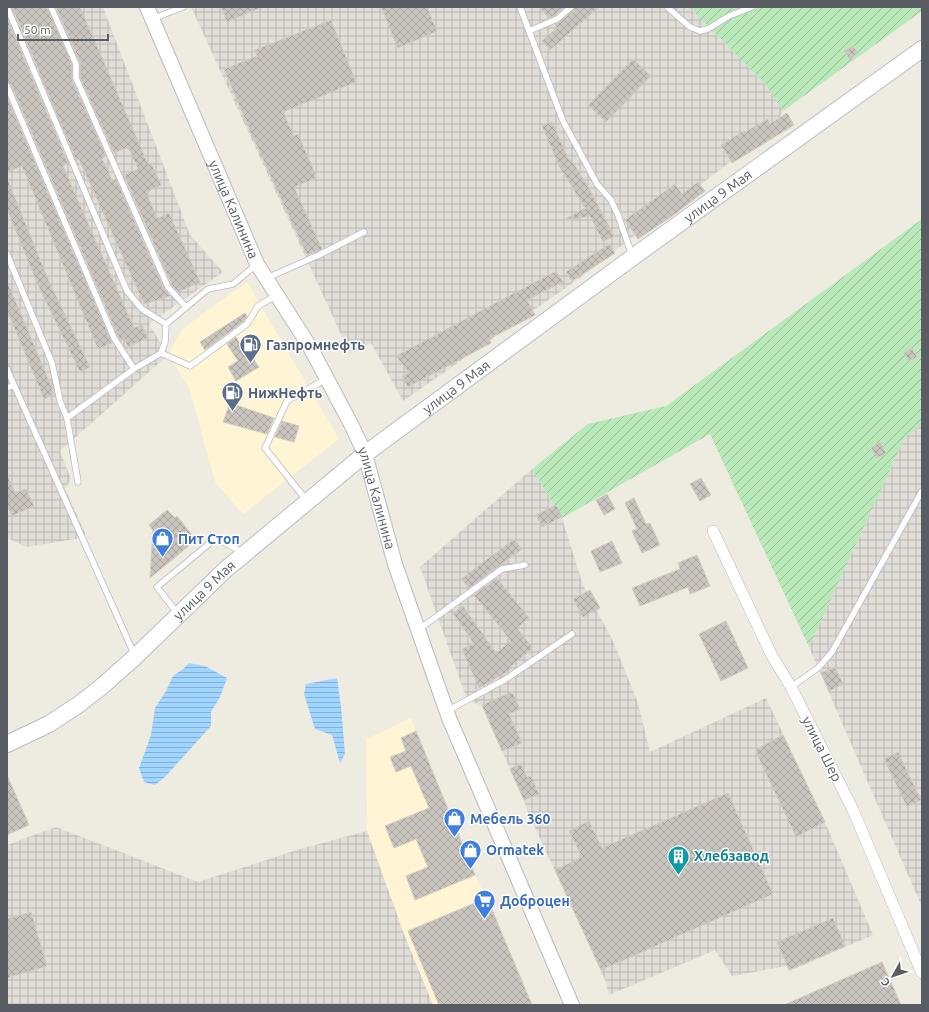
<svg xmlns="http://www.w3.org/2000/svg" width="929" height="1012" font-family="Ubuntu,sans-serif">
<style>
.commercial{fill:#fff5d4}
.industrial{fill:url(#industrial-grid)}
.garden{fill:url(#garden-furrows)}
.water{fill:url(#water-rules)}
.building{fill:url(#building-cross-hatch);stroke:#d3ccbe}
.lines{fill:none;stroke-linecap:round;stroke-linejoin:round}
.service-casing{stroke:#b8bbc1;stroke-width:7}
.minor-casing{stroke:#b8bbc1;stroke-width:12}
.tertiary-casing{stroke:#b8bbc1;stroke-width:16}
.secondary-casing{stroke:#b9bdc4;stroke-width:18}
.service{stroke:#fff;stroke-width:5.5}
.minor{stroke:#fff;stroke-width:11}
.tertiary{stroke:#fff;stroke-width:14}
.secondary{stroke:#fff;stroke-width:16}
.labels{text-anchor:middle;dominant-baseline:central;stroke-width:3;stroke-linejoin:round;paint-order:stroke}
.street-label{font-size:14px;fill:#595d63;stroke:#fff}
.service-label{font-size:14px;font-weight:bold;fill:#4e5e75;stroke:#fff;text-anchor:start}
.shop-label{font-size:14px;font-weight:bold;fill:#366cbe;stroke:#fff;text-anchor:start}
.culture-label{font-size:14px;font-weight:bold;fill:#0d838f;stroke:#fff;text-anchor:start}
</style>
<defs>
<pattern id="industrial-grid" width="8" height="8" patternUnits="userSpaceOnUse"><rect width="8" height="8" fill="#e1ded8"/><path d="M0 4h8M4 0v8" fill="none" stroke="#b9b7b3"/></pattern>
<pattern id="garden-furrows" width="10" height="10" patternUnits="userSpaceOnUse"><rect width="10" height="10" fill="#b9e8b9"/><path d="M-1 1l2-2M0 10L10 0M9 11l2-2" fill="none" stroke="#99bf9a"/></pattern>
<pattern id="water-rules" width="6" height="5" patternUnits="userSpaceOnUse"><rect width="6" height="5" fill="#9fd5ff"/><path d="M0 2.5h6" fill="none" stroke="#85b0d2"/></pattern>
<pattern id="building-cross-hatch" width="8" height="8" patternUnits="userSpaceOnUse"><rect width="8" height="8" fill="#c9c4bd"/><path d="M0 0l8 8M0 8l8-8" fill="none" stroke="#a6a29d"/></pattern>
</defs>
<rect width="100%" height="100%" fill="#eeebe0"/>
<!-- commercial -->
<path class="commercial" d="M247,282L339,439L243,514L215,482L190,390L168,355L182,329Z
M411,718L475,875L487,898L532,1005H433L404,934L367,831L366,739Z"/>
<!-- industrial -->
<path class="industrial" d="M7,7H103L190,235L223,272L149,324L168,355L60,451L71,479L65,489L86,535L75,539L27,547L7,538Z
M191,7H689L766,85L783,111L774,128L577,280L403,401L371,343L350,354Z
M922,425V907L809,647L905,437Z
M532,469L562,518L583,585L613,641L638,703L650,752L766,698L825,822L873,935L790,971L787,966L732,976L715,950L609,995L605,980L527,810L524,800L482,706L467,700L420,567Z
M56,827L198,882L300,849L367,831L404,934L433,1005H7V845Z"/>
<!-- garden -->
<path class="garden" d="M689,7H922V11L783,111L766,85Z
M922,219V425L905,437L809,647L710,434L562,518L532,469L588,424L666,406Z"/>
<!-- water -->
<path class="water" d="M189,663L205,666L227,678L220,697L211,712V726L165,777L155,785L144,782L139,768L151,735L155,708L166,691L173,676L183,669Z
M337,678L341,707L345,754L340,763L332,735L315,729L304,694L306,684Z"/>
<!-- building -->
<path class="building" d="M12,7H47L72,65V80L106,156L102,158L112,180L116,179L164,289L170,296L144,304L79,159L76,160Z
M56,7H80L148,164L151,163L161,185L146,192L157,218L169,213L200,282L178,292L172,285L124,175L138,169L128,147L114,153L80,77V62Z
M221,7H262L227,22Z
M381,7H427L437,31L398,48Z
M539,7H564L555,15L549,18Z
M575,7H599L550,50L542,41L557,28L555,25L560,22L574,10Z
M7,18L68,163L63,166L134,328L142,325L148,338L128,347L124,338L120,340L118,336L11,84L7,82Z
M331,20L356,82L283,112L294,136L298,134L317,178L294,187L322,249L307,255L250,131L224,69L257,56L255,50Z
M853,46L858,53L850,59L844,51Z
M633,59L651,76L606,122L588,105Z
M7,97L112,343L98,349L22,166L7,172Z
M787,113L794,125L732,163L721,145L744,131L745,132L768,119L770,124Z
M552,122L569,160L571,159L590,190L614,236L603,242L590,216L568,220L567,218L585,208L559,166L542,126Z
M7,178L48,279L90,367L80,372L37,283L7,209Z
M698,182L705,191L675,214L638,239L625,220L675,184L682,194Z
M609,244L615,253L572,281L566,272Z
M556,271L563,282L527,300L535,315L489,339L491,343L408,387L402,376L409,373L396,356Z
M7,281L53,390L54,394L44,399L7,310Z
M245,313L247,316L244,321L205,350L200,342Z
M236,337L247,355L250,354L259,367L236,381L228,367L238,361L227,344Z
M912,348L917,357L909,361L904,353Z
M230,403L274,418L267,434L223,422Z
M282,421L299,426L294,442L275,437Z
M880,442L886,453L877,458L871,448Z
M7,475L15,493L26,489L34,506L12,516L7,505Z
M701,478L711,495L700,501L690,484Z
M607,494L615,509L604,515L596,500Z
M634,498L646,524L650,523L660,545L642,553L632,531L637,529L625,503Z
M556,505L562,517L542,527L536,515Z
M167,510L175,518L177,516L196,540L150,578L153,530L149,525Z
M514,539L522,549L469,588L461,579Z
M612,541L622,563L600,572L591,551Z
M697,555L710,586L690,594L688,587L640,606L632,588L680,569L678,563Z
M497,578L529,618L517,628L533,648L509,668L510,670L479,688L462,649L474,644L453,613L463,606L496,653L511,641L474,595Z
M590,590L600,608L583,617L573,599Z
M726,621L748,668L721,681L699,634Z
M835,667L843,684L829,691L821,673Z
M512,692L520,709L509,714L522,743L502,751L482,705Z
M416,731L475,875L415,900L406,876L428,867L416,839L394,848L385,826L429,808L411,766L396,772L390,757L406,751L401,738Z
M783,735L825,822L796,837L755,750Z
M898,752L921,800L907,807L884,759Z
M521,764L527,777L531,776L539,794L524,800L510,769Z
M7,775L29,825L7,835Z
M728,793L773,894L601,970L555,870L582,857L569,831L589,821L602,848Z
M487,898L532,1005H439L408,931Z
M31,912L47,966L7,978V919Z
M833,918L845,946L789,970L777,942Z
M882,962L901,1005H784Z"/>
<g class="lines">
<defs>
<path id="service" d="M7,7L127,291L142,309L166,324
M51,7L76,64V78L168,287L186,307
M520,7L563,121L597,184L611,200L618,215L632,255
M667,7L690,27L700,31L708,29L729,16L752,7
M152,19L183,7
M529,31L557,19L571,7
M7,86L114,338L134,369
M7,254L52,363L60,401L67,418L78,482
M267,278L321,254L364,232
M161,353L190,366L247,324L258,306L277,295
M7,369L14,385L7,388
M14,385L135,656
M67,418L134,369L161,353L165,342L166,324L208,289L233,284L257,264
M307,501L265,448L287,401L326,379
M178,614L157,587L216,538L244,553
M418,630L502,569L525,565
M791,687L818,668L832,652L922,491
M447,711L506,679L572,634"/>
<path id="minor" d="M713,531L772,656L791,687L853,810L922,973"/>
<g id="tertiary">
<path id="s1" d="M147,7L257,264L310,347L352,426L365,454L395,564L449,718L572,1005"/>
</g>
<g id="secondary">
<path id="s2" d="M7,744L49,724L78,705L100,688L135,657L225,570L365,454L633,257L922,49"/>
</g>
</defs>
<!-- service casing -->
<use href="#service" class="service-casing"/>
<!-- minor casing -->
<use href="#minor" class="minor-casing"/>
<!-- tertiary casing -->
<use href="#tertiary" class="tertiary-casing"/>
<!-- secondary casing -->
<use href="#secondary" class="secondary-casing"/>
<!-- service -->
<use href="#service" class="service"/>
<!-- minor -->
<use href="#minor" class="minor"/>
<!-- tertiary -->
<use href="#tertiary" class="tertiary"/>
<!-- secondary -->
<use href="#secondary" class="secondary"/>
</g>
<!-- icons -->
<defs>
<symbol id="fuel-pin" viewBox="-11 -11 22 30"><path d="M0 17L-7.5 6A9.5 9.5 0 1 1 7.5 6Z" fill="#5c6f8a" stroke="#fff"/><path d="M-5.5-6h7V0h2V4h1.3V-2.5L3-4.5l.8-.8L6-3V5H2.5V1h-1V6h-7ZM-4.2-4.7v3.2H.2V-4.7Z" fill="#fff"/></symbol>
<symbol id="shop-pin" viewBox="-11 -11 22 30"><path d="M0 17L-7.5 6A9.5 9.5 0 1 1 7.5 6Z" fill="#3f7fe0" stroke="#fff"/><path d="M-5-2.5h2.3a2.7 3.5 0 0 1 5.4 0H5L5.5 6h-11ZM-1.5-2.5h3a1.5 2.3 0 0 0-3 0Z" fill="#fff"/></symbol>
<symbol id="building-pin" viewBox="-11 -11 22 30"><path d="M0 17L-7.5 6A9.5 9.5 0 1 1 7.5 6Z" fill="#0f9aa8" stroke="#fff"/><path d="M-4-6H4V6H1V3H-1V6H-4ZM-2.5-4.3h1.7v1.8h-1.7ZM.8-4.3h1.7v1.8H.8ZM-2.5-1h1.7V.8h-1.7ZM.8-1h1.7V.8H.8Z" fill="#fff"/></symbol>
<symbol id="supermarket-pin" viewBox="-11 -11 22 30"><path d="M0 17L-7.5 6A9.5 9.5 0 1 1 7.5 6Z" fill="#3f7fe0" stroke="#fff"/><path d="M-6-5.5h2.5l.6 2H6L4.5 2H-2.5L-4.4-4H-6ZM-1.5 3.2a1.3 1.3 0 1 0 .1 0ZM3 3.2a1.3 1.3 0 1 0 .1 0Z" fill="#fff"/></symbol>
</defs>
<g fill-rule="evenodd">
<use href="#fuel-pin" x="238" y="332" width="25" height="34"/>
<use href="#fuel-pin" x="220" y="380" width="25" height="34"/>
<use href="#shop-pin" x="150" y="526" width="25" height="34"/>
<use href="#shop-pin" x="442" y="806" width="25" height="34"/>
<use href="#shop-pin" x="458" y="838" width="25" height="34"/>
<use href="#building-pin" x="666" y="844" width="25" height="34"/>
<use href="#supermarket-pin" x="472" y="888" width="25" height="34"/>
</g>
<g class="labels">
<!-- street labels -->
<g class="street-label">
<text stroke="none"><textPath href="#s2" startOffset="900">улица 9 Мая</textPath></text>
<text stroke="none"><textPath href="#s1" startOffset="220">улица Калинина</textPath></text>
<text stroke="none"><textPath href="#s2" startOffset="576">улица 9 Мая</textPath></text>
<text stroke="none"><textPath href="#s1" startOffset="544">улица Калинина</textPath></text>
<text stroke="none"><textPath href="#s2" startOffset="252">улица 9 Мая</textPath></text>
<text transform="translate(822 749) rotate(63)">улица Шер</text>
</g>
<!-- service labels -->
<g class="service-label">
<text x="266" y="345">Газпромнефть</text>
<text x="248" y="393">НижНефть</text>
</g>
<!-- shop labels -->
<g class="shop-label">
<text x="178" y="539">Пит Стоп</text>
<text x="470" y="819">Мебель 360</text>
<text x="486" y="850">Ormatek</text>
<text x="500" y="901">Доброцен</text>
</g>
<!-- culture labels -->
<g class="culture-label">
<text x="694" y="856">Хлебзавод</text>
</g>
</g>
<!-- border -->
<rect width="929" height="1012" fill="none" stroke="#595d63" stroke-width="16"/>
<!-- north arrow -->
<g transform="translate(893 976) rotate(230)" stroke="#ffffff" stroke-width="3" paint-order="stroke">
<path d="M0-3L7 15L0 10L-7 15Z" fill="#595d63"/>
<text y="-6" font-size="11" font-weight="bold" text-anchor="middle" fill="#595d63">С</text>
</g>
<!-- scale -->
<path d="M18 34v6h90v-6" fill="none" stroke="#595d63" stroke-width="2"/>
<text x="24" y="34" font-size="12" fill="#595d63" stroke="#ffffff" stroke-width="3" paint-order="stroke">50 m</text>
</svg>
